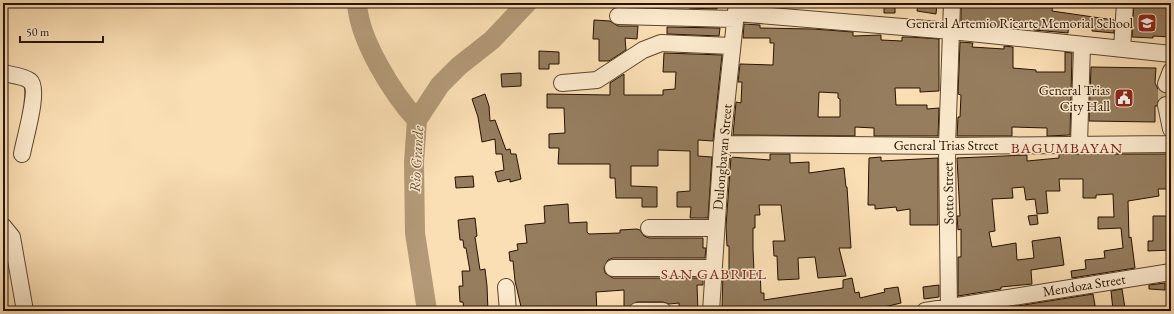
<svg xmlns="http://www.w3.org/2000/svg" width="1174" height="314" font-family="'EB Garamond',serif">
<style>
.lines{fill:none;stroke-linecap:round;stroke-linejoin:round}
.river{stroke:#b39977;stroke-width:20}
.building{fill:#957d5e;stroke:#261200;fill-rule:evenodd}
.minor-tunnel{stroke:#dbc099;stroke-width:16;stroke-dasharray:16 8;stroke-linecap:butt}
.minor-casing{stroke:#5b452d;stroke-width:18}
.minor{stroke:#fceace;stroke-width:16}
.labels{text-anchor:middle;dominant-baseline:central;stroke-width:3;stroke-linejoin:round;paint-order:stroke}
.poi-label{font-size:14px;fill:#261200;stroke:#fceace;text-anchor:end}
.street-label{font-size:14px;fill:#261200;stroke:#fceace}
.neighbourhood-label{font-size:15px;letter-spacing:1px;fill:#7a1f14;stroke:#fceace}
.water-label{font-size:15px;font-style:italic;fill:#654f36;stroke:#fceace}
</style>
<rect width="100%" height="100%" fill="#fbdfb4"/>
<filter id="stains"><feTurbulence type="fractalNoise" baseFrequency=".005" numOctaves="4"/><feColorMatrix values="0 0 0 0 .2 0 0 0 0 .09 0 0 0 0 .02 0 0 0 .5 -.17"/></filter>
<radialGradient id="worn" r=".72"><stop offset=".6" stop-color="#630" stop-opacity="0"/><stop offset="1" stop-color="#630" stop-opacity=".3"/></radialGradient>
<g class="lines">
<!-- river -->
<path class="river" d="M357,3C359,40 393,94 417,120
M427,311L415,233L414,162L417,120L440,85L459,66L492,40L527,3"/>
</g>
<!-- building -->
<path class="building" d="M690,3H717V9L689,8Z
M884,3H895V13H884Z
M918,3H937L936,14L917,11Z
M961,3L1053,4L1052,11L1114,20V33L1092,31V27L1069,25L1068,33L1034,30V23L1000,19L999,27L961,22Z
M1134,3H1171V37L1153,36V38L1132,37Z
M594,20L610,21L618,26H638L637,39L625,38L626,50L609,61H599V39H593Z
M744,24L760,25V28L813,29L853,32V36L881,35V40L902,41V37H910L939,39V91L920,92V88H895L896,105H927V109L939,108L938,136H874V128L855,127V136L733,135L736,102L741,103L742,82H738L740,64L773,65L774,43H770V38H743ZM819,92L838,93V98L840,99V117H818Z
M667,27L720,28L719,36L667,34Z
M960,42L973,43L972,47L1004,49V46L1013,47V68L1036,70V72H1065V52L1072,53L1070,135L1047,136V128L1012,127V136H957L958,117H960L961,95L958,94Z
M539,51L559,52V64H549V69H539Z
M664,53L722,55L713,141L698,140V156L712,157L708,218H690L691,207H677V192L690,191V151L658,150V166H631V186L657,187V207H642V198H616L615,178H610V164H558L559,148H549V134L565,133L564,108H547V94L610,95V83L624,74V95H663V90L675,89L676,72H663Z
M1091,67L1156,68L1155,83L1159,91V99L1157,106H1155V122L1089,121Z
M521,73V86L502,87L501,74Z
M485,94L489,106L490,121L495,120L506,150L510,149L511,154H516L521,179L510,182V179L498,182L495,172L504,170L502,154H496L495,139L482,142L478,117L472,99Z
M770,154H790V163L809,162V173L844,168L846,187H847L851,248H839L846,276L818,278L815,257L798,258L799,279L778,280L777,256H774L773,241H785L781,205H759L760,215H755V228H753V249L754,271L760,270L761,293H764V300L843,288V280L852,278L855,293L859,292L860,298L885,292L884,289L898,287L901,303L867,311H754L753,308L722,309L723,273H729V246H727L726,226L731,157L770,160Z
M1059,154H1171V189H1158L1159,196L1128,201L1129,238L1131,237L1135,268L1072,278L1071,271L1086,269L1085,260L1105,258L1104,251L1123,248L1121,228L1098,229V217H1114L1113,194L1096,195V198H1083V179H1059L1060,191H1046L1048,213L1037,214L1035,199L1026,200L1024,187L1012,188L1013,198L992,199L995,231L989,232L992,247L1016,243L1017,260L1034,258L1032,241L1060,237L1064,265L1031,270L1032,284L1001,287V289L958,296V257H961V229L958,230L957,216H960L957,158L1027,155V161L1059,158Z
M881,157V161L938,158V225H910V209L897,211L896,207L875,209V205H868L869,158Z
M473,176L474,187L456,188L455,177Z
M568,204L569,223L587,222V232L589,234L620,233V230L637,229L640,230L644,236L649,238H703V248H706L705,258H613L608,260L604,268L605,273L613,278H703V285H697L698,311H679V303L669,304L663,302H637L629,307H624V290L596,292L597,311H522L515,281L513,261H510L509,252L518,250L517,244L527,243L525,225L545,223L544,206Z
M1037,215L1038,224L1030,225L1028,216Z
M1153,216H1171V250L1148,251V241H1153Z
M475,218L477,236L475,237L480,270L485,269L487,286L488,311H464L463,302H460L459,286H463L462,271H470L466,248H464L463,240H460L458,220Z
M1165,283V290L1149,289V285Z
M939,285V297L924,299L923,287Z
M1122,289L1125,308L1113,310L1111,291Z
M1093,294L1096,311H986Z"/>
<g class="lines">
<!-- minor-tunnel -->
<path class="minor-tunnel" d="M1166,84V105"/>
<defs>
<path id="minor" d="M736,13L951,31L1171,54
M618,16L735,19
M1122,49L1125,3
M3,73C11,75 24,76 30,81C40,89 24,141 22,154
M562,83L597,80L643,50L661,43L732,46
M1166,84L1171,71
M1166,105L1171,129
M722,144L947,146L1171,144
M1079,144L1082,45
M3,226L12,237L25,311
M649,228H716
M613,268H714
M506,287L508,311
M637,311H663
M711,311L722,144L737,3
M925,311L1171,272
M949,311L947,146L952,3"/>
</defs>
<!-- minor casing -->
<use href="#minor" class="minor-casing"/>
<!-- minor -->
<use href="#minor" class="minor"/>
</g>
<!-- icons -->
<defs>
<symbol id="school-square" viewBox="-11 -11 22 22"><rect x="-9" y="-9" width="18" height="18" rx="4" fill="#8f2418" stroke="#fceace"/><path d="M0-5L7-2L0 1L-7-2ZM-4 1L0 2.5L4 1V4Q0 6-4 4Z" fill="#fff"/></symbol>
<symbol id="civic-square" viewBox="-11 -11 22 22"><rect x="-9" y="-9" width="18" height="18" rx="4" fill="#8f2418" stroke="#fceace"/><path d="M-.6-6.5H3V-4.5H.6V-3L4-1V1h2V6H-6V1h2V-1L-.6-3ZM-1.2 2.5V6h2.4V2.5Z" fill="#fff"/></symbol>
</defs>
<g fill-rule="evenodd">
<use href="#school-square" x="1136" y="12" width="22" height="22"/>
<use href="#civic-square" x="1113" y="87" width="22" height="22"/>
</g>
<g class="labels">
<!-- poi labels -->
<g class="poi-label">
<text x="1133" y="23">General Artemio Ricarte Memorial School</text>
<text x="1110" y="90">General Trias<tspan x="1110" dy="16">City Hall</tspan></text>
</g>
<!-- street labels -->
<g class="street-label">
<text x="946" y="145">General Trias Street</text>
<text transform="translate(722 157) rotate(-85)">Dulongbayan Street</text>
<text transform="translate(948 193) rotate(-91)">Sotto Street</text>
<text transform="translate(1084 285) rotate(-9)">Mendoza Street</text>
</g>
<!-- neighbourhood labels -->
<g class="neighbourhood-label">
<text x="1067" y="147">BAGUMBAYAN</text>
<text x="714" y="273">SAN GABRIEL</text>
</g>
<!-- water labels -->
<g class="water-label">
<text transform="translate(416 159) rotate(-87)">Rio Grande</text>
</g>
</g>
<!-- margin -->
<rect width="1174" height="314" fill="none" stroke="#fbdfb4" stroke-width="16"/>
<rect x="4" y="4" width="1166" height="306" fill="none" stroke="#261200" stroke-width="2"/>
<rect x="8" y="8" width="1158" height="298" fill="none" stroke="#261200"/>
<!-- scale -->
<path d="M20 36v6h83v-6" fill="none" stroke="#261200" stroke-width="2"/>
<text x="26" y="36" font-size="12" fill="#261200" stroke="#fceace" stroke-width="3" paint-order="stroke">50 m</text>
<rect width="100%" height="100%" filter="url(#stains)"/>
<rect width="100%" height="100%" fill="url(#worn)"/>
</svg>
